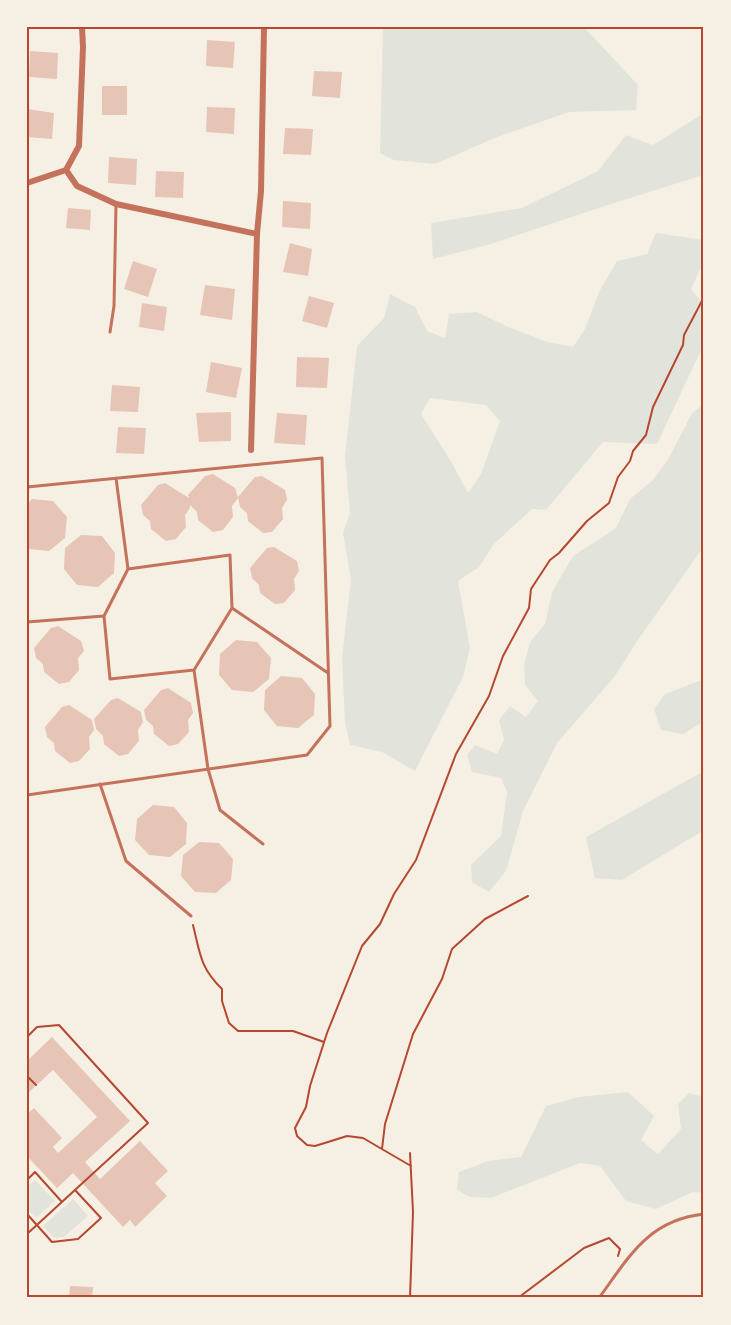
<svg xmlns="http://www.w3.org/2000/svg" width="731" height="1325" font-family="Roboto,sans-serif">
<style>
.green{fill:#e2e4dc;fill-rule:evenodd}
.building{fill:#e6c5b7}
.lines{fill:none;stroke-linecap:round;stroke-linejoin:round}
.path{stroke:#b5482f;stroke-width:2}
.service{stroke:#c5725c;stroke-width:3}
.minor{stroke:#c5725c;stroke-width:6}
.neatline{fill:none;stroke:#b5482f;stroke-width:2}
</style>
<rect width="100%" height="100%" fill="#f6efe4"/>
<!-- green -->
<path class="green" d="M383,27H584L638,85L636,110L569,112L497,137L435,164L394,160L380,153Z
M704,113V169L700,176L608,205L491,244L433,259L431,223L522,208L598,171L626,135L653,145Z
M656,233L704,240V261L691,289L704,305V344L657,444L603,442L546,510L532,509L494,544L479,567L458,581L470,648L463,677L415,771L382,752L350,745L345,722L342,658L351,579L343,533L350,513L345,457L357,346L384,318L390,294L415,307L427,331L445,338L449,314L477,312L506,326L547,342L573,347L585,329L600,290L617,261L647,254ZM430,398L486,405L500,421L481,474L468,493L452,463L421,414Z
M704,404V546L640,637L615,676L557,743L523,811L506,871L489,892L472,882L471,865L501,836L507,792L501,778L472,772L467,755L475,745L497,754L504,740L499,720L510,706L526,717L538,701L525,685L524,665L530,642L545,624L552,592L573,556L616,528L630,499L653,480L669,458L692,413Z
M704,679V721L683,734L661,730L654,709L665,694Z
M704,771V830L622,880L595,878L586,837Z
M628,1092L654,1116L641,1140L658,1154L681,1129L678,1104L689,1093L704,1097V1193L693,1192L656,1209L626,1201L600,1166L580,1163L491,1198L470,1197L457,1190L459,1172L488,1161L521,1157L546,1106L579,1097Z
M35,1180L55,1201L36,1218L27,1208V1187Z
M73,1199L88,1216L64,1237L54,1238L43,1226Z"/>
<!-- building -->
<path class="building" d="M207,40L235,42L233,68L206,66Z
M30,51L58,53L57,79L29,77Z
M314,71L342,72L340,98L312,96Z
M102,86H127V115H102Z
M207,107L235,108L234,134L206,132Z
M27,109L54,113L52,139L27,137Z
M285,128L313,129L311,155L283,154Z
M109,157L137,159L136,185L108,183Z
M156,171L184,172L183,198L155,197Z
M283,201L311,203L310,229L282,227Z
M68,208L91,210L90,230L66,228Z
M290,243L312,249L308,276L283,272Z
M133,261L157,269L148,297L124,289Z
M205,285L235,289L232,320L200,315Z
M309,296L334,303L327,328L302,321Z
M142,303L167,307L164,331L139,327Z
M297,357L329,358L327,388L296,387Z
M211,362L242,368L236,398L206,392Z
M112,385L140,387L138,412L110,411Z
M231,412V441L199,442L196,413Z
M277,413L307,415L305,445L274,443Z
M118,427L146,428L144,454L116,453Z
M213,474L235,488L238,498L232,506L233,517L223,530L213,532L198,520L197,512L190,505V508L185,515L186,527L176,539L166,541L151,529L150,521L143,515L141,505L158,485L165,483L189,498L188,495L205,476Z
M262,476L285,490L287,500L282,508L283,519L272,532L263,533L248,521L247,513L240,507L238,497L255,477Z
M32,499L53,501L67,517L65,538L49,551L29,549L27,547V504Z
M81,535L102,536L115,553L114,573L98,587L77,585L64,569L65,548Z
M274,547L297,561L299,571L294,579L295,590L284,603L275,604L260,593L259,585L252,578L250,568L267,548Z
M58,626L81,641L84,651L78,658L79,670L69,682L59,684L44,672L43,664L36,658L34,648L51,628Z
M236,640L257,642L271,658L269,679L253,692L232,690L219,675L220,654Z
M281,676L302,678L315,694L314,715L298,728L277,726L264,710L265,690Z
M168,688L191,703L193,713L188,720L189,732L178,744L169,746L154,734L153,726L146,720L144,710L161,690Z
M118,698L141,712L143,722L138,730L139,741L128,754L119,756L104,744L103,736L96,729L94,719L111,700Z
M69,705L92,720L94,730L89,737L90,749L79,761L70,763L55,751L54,743L47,737L45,727L62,707Z
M153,805L174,807L187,823L186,844L170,857L149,855L135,840L137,819Z
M199,842L219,843L233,859L231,880L216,893L195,892L181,876L183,855Z
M52,1037L130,1121L85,1162L100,1179L140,1141L168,1171L155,1183L167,1196L135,1227L130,1220L123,1227L73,1173L57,1188L27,1156V1114L34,1108L62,1138L53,1147L58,1153L97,1117L53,1070L27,1094V1061Z
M70,1286L93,1287L92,1298H69Z"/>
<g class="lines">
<!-- path -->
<path class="path" d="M193,925C200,953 200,968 222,989V1001L229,1023L238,1031H293L324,1042
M27,1037L37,1027L59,1025L148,1123L27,1234
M27,1076L36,1085
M382,1149L385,1124L413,1034L442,979L452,949L485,919L528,896
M411,1166L363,1138L347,1136L328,1142L315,1146L307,1145L297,1136L295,1128L306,1107L310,1086L327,1033L362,946L380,924L394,894L416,860L456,754L489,696L503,656L529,608L531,589L550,560L559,553L587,521L609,503L618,477L630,461L633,451L646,435L653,407L683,345L684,335L704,297
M27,1180L35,1172L62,1202
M27,1214L52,1242L78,1239L101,1218L75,1190
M410,1298L413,1212L410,1153
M518,1298L584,1248L609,1238L620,1249L618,1256"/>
<!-- service -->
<path class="service" d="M110,332L114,306L116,205
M116,478L128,569
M27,487L322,458L330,726L307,755L27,795
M232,608L328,673
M27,622L104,616
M194,670L232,608L230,555L128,569L104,616L110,679L194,670L208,769L220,810L263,844
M100,784L126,861L191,916
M599,1298C629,1257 648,1220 704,1214"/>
<!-- minor -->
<path class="minor" d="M66,170L79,146L83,47L82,27
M27,183L66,170L77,186L116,204L257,234
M251,450L257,234L261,191L264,27"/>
</g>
<!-- border -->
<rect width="731" height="1325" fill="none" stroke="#f6efe4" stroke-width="57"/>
<rect x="28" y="28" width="674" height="1268" class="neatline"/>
</svg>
